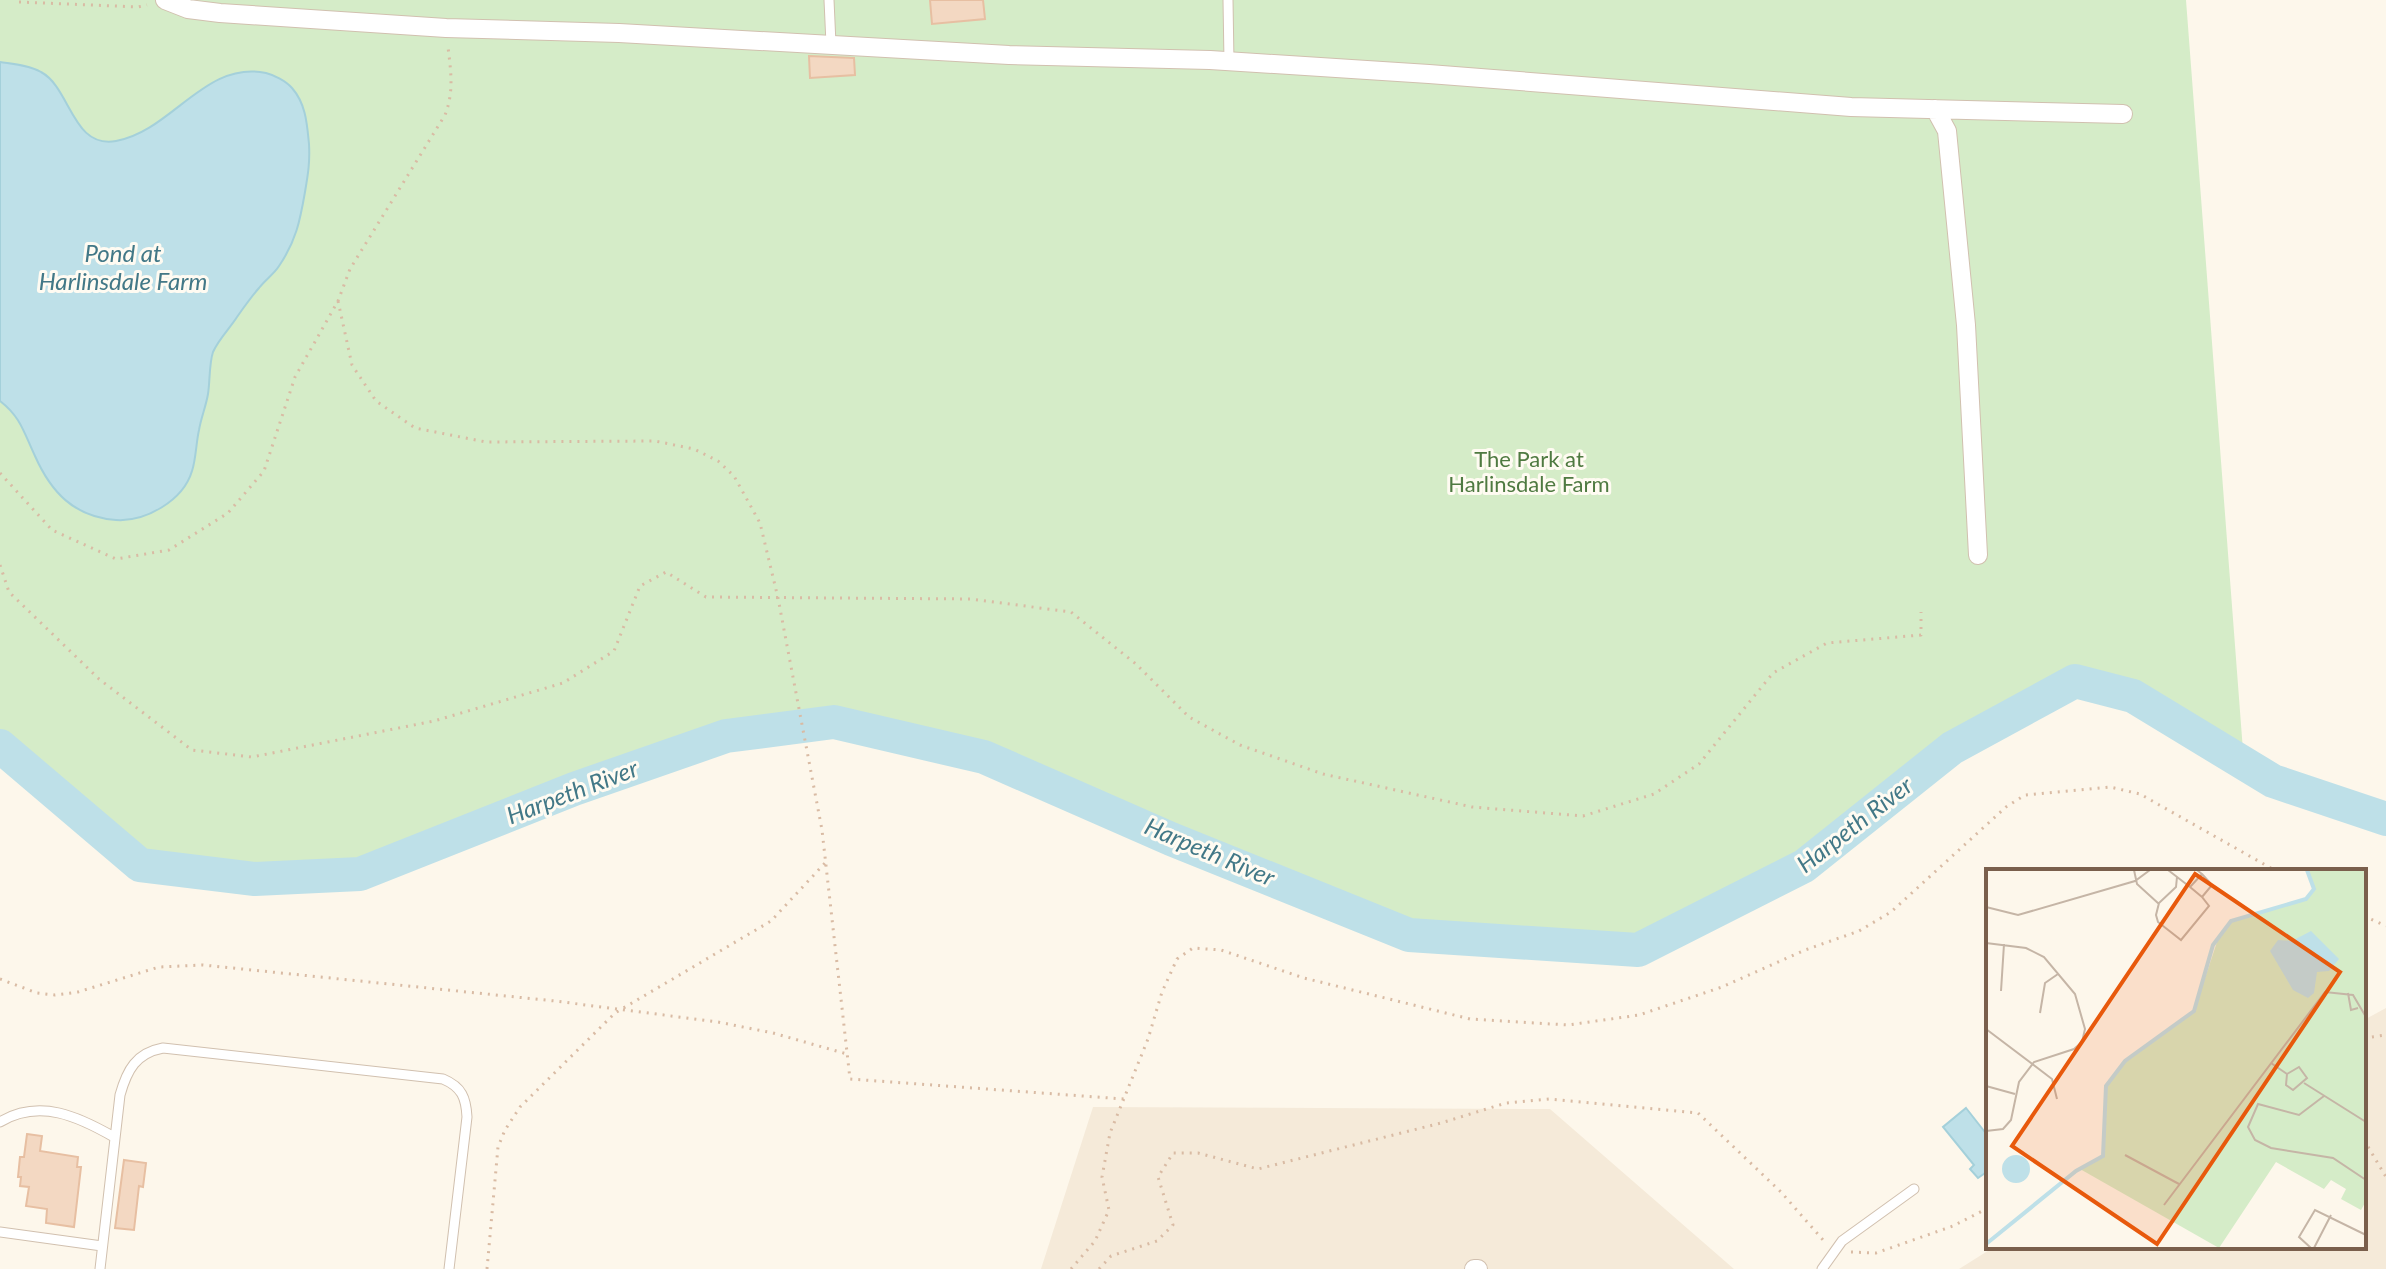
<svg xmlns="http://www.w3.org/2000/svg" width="2386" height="1269" font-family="Lato,sans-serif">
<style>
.residential{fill:#f5ead9}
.green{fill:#d5ecc8}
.water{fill:#bee0e8;stroke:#a4d0da;stroke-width:2}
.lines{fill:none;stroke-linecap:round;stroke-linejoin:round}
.river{stroke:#bee0e8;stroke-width:34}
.building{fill:#f3d8c2;stroke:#e7bfa2;stroke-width:2}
.service-casing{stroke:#d1c0af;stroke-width:11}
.minor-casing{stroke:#d1c0af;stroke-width:20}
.path{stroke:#d9bba4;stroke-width:3;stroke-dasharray:2 6;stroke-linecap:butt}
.service{stroke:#fff;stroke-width:9}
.minor{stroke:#fff;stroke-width:18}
.labels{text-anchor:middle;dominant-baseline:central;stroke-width:6;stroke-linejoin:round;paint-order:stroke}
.park-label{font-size:22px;fill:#4f7a41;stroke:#fffbf2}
.water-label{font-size:24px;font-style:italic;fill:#427887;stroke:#fffbf2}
.inset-river{fill:none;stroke:#bee0e8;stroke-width:4}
.inset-road{fill:none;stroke:#c5b5a6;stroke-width:2}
.view{fill:#e8590c;fill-opacity:0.15;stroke:#e8590c;stroke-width:4}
.inset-edge{fill:none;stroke:#7a5f4c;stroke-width:4}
</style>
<rect width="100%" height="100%" fill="#fdf7eb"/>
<!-- residential -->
<path class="residential" d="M2386,1008V1269H1959L1994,1247H2364V1020Z
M1093,1107L1550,1109L1734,1269H1041Z"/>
<!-- green -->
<path class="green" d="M0,0H2186L2244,764L2133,696L2075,681L1952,748L1804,866L1638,950L1409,935L1171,839L984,757L834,722L726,736L574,789L360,874L255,879L140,865L0,746Z"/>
<!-- water -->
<path class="water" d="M0,62C13,64 29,65 41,72C71,88 72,149 116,141C172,131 205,60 266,73C274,75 286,81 292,88C306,104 307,124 309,144C310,163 308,174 305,192C300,221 296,241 279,266C274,274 265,280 259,288C251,297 244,307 237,317C230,328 218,340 213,352C209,364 210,382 208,394C206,406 201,418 199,430C196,443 196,459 192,471C183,501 145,522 116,520C74,517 51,492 35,456C24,433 21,417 0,401Z
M1966,1108L1988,1136V1171L1978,1178L1970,1169L1974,1165L1943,1127Z"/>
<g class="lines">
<!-- river -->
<path class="river" d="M0,746L140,865L255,879L360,874L574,789L726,736L834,722L984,757L1171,839L1409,935L1638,950L1804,866L1952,748L2075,681L2133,696L2273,781L2386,819"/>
</g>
<!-- building -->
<path class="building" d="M930,0H983L985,19L932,24Z
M809,56L854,58L855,75L810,78Z
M27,1134L42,1136L40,1151L78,1157L77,1167H81L74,1227L46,1223L47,1209L26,1206L29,1187L20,1186L21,1177H18L20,1157H24Z
M124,1160L146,1163L143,1187L139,1186L134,1230L115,1228Z"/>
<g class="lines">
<defs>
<path id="service" d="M829,0L831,44
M1228,0L1229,62
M0,1122C40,1098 79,1117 114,1137
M0,1232L102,1246
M100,1269L120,1095C127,1070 136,1053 163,1048L443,1079C462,1087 466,1098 467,1117L449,1269
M1822,1269L1842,1241L1914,1189"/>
<path id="minor" d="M165,0L188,9L220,13L446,28L619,33L1009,55L1210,60L1429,74L1851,107L2123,114
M1935,109L1947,131L1966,325L1978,555
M1474,1269H1478"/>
</defs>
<!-- service casing -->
<use href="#service" class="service-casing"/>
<!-- minor casing -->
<use href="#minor" class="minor-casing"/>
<!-- path -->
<path class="path" d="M19,2L138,7L147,5
M338,301L352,365L376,401L415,428L486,442L655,441L694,449L718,461L734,476L760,523L778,598L822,830L850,1079L1124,1099
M0,473L52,530L116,559L169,550L228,513L264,471L295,377L338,301L350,269L445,115C454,92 451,72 448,47
M0,565L9,592L99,679L192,750L252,757L434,721L563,683L614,651L640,586L666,572L706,597L971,599L1071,612L1136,664L1189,717L1240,745L1323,774L1472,807L1583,816L1654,794L1699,764L1773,673L1827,643L1921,635V612
M2364,916L2386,926
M0,979L37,993L55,995L78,992L159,967L203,965L555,1001L718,1022L773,1033L847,1054
M2364,1038L2386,1035
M2364,1140L2386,1177
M1851,1252L1876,1253L1953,1226L1988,1208
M487,1269L498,1147L505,1130L520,1107L615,1013L771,921L825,863
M1071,1269L1095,1241L1109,1210L1102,1177L1110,1133L1148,1039L1162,992L1177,959L1193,948L1221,950L1304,978L1470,1019L1568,1025L1639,1015L1722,987L1805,950L1859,931L1891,912L2006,807L2025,795L2110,787L2140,794L2276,871
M1099,1269L1111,1256L1157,1241L1173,1225L1158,1177L1173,1153H1198L1258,1169L1441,1123L1506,1103L1550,1099L1698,1113L1781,1192L1824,1241"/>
<!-- service -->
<use href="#service" class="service"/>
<!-- minor -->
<use href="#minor" class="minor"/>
</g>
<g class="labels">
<!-- park labels -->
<g class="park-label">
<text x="1529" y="458">The Park at<tspan x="1529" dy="25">Harlinsdale Farm</tspan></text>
</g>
<!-- water labels -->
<g class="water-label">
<text x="123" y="252">Pond at<tspan x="123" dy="28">Harlinsdale Farm</tspan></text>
<text transform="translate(572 791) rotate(-21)">Harpeth River</text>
<text transform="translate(1854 824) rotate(-38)">Harpeth River</text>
<text transform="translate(1210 851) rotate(23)">Harpeth River</text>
</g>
</g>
<!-- overview -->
<g transform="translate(1986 869)">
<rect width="380" height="380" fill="#fdf7eb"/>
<path d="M321,1H380V332L375,341L355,330L360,320L345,311L338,320L290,293L233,379L94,300L117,287L120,217L139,192L208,142L234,64L245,52L320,30L328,20Z" fill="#d5ecc8"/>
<path d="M325,62L353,90L343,102L331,103L328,124L322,129L307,121L284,82L292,71L306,72ZM16 300a14 14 0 1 1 28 0a14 14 0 1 1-28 0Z" fill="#bee0e8"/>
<path class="inset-river" d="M0,375L90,302L117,287L120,217L139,192L208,142L227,76L245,52L320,30L328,20L321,1"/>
<path class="inset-road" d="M148,1L151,15L173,35M182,1L204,18L216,28L223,37L195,71L172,53L170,46L173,34L190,18L191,8M204,18L216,5L211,1M216,28L226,16L216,5M0,38L32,46L149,12L164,1M0,74L40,79L58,88L89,125L99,160L96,173L88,180L48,193L33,213L25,251L17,260L0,262M15,122L18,75M362,124L365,141L372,139M54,144L59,114L72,105M0,160L66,210L71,230M285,194L301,205L300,216L307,221L321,209L313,198L301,205M318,214L380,253M0,217L29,225M338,227L313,246L272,235L262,258L269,271L285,279L347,289L380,311M139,286L193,315M178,336L339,123L367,126L380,148M325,379L313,368L329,341L380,366M328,379L345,346"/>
<path class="view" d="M209,5L354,103L171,375L26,277Z"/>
<rect width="380" height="380" class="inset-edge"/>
</g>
</svg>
